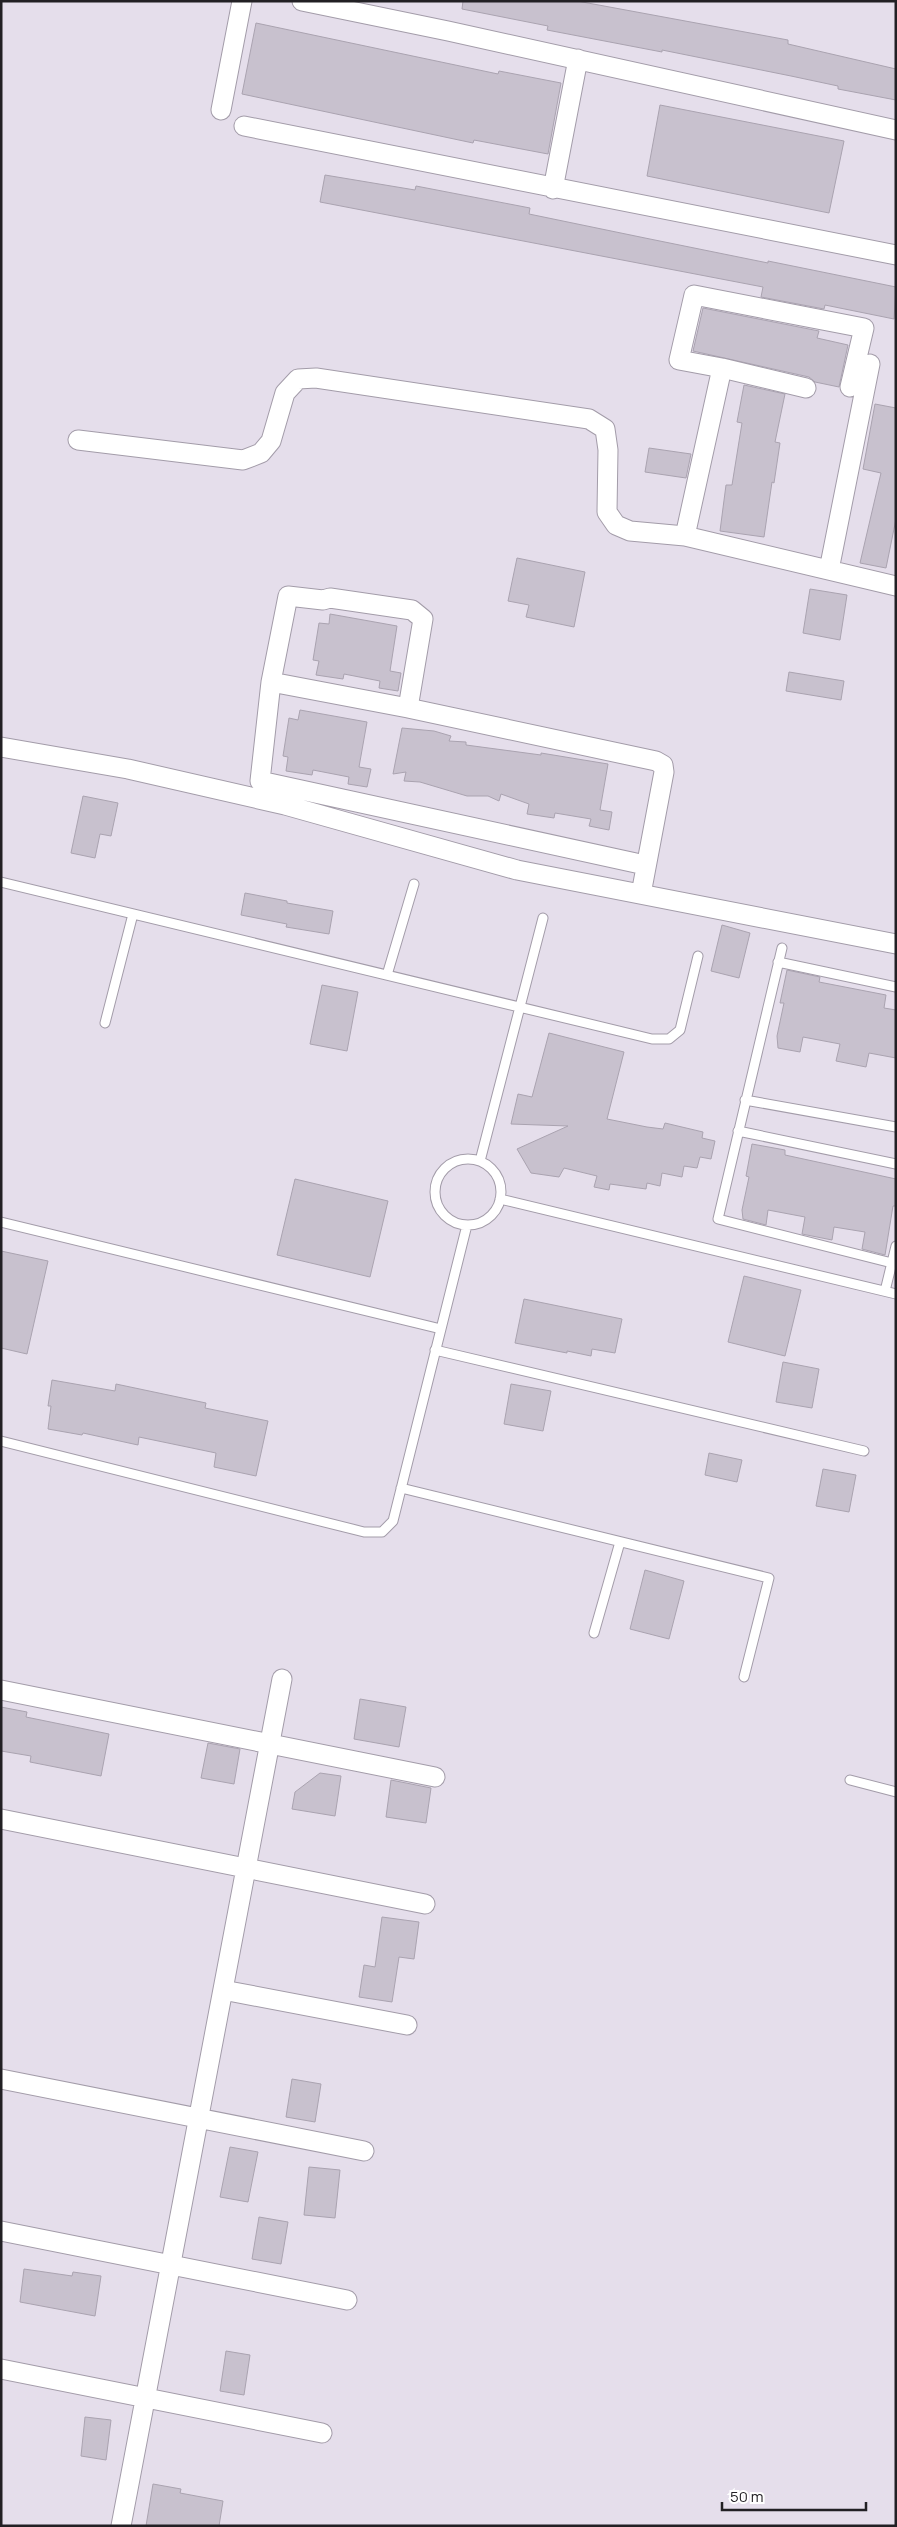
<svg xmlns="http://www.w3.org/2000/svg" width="897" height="2527" font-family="Manrope,sans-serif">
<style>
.building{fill:#c8c1ce;stroke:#aaa3b0}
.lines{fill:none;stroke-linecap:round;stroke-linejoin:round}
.service-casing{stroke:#a39ca9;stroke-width:11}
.minor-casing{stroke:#a39ca9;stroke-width:21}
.service{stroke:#fff;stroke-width:9}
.minor{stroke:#fff;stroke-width:19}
</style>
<rect width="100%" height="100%" fill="#e5deeb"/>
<!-- building -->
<path class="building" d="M463,1H577L788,40V44L896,69V100L838,89V86L791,76L662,50V52L547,30L548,26L462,9Z
M256,23L498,74L499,71L561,83L548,154L474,140L473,143L242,94Z
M660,105L844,141L829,213L647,176Z
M325,175L415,190L416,186L530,208L529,214L645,238L768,263V261L896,287L894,319L825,305L824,309L761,297L763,287L320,202Z
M703,308L819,331L817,338L848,345L839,387L815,382L809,377L693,351Z
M744,385L785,394L775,442L780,443L774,483L772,482L764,537L720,531L726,485H732L742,423L737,422Z
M875,404L896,408V519L886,568L860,563L881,473L863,469Z
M649,448L691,454L686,478L645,472Z
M517,558L585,572L574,627L526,617L529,605L508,601Z
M810,589L847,595L840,640L803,633Z
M330,614L397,626L390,671L401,673L398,691L379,688L380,681L344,674L343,679L316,675L319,661L313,660L319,623L329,624Z
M789,672L844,681L841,700L786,691Z
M300,710L367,722L359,767L371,769L367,787L348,784L349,777L313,770L312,775L286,771L288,757L283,756L289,718L298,720Z
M402,728L434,731L451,736L449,741L466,742V745L541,755V753L608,764L600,810L612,812L609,830L589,826L591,819L555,813L554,818L527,814L529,804L501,794L499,801L488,796H467L420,782L404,781L406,772L393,774Z
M83,796L118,803L111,836L100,834L95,858L71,853Z
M245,893L287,901V903L333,911L329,934L286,927L287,924L241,915Z
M722,925L750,933L739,978L711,971Z
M787,970L820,977L819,982L886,995L884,1008L896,1010V1058L869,1053L866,1067L836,1061L840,1044L803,1037L800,1052L778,1048L777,1036L784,1003H780Z
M322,985L358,992L347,1051L310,1044Z
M549,1033L624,1052L607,1119L647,1127L663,1129L665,1123L703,1132L702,1138L715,1141L711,1159L700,1157L697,1168L684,1166L682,1177L662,1173L660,1186L647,1183L646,1189L610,1184L609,1190L594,1187L597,1176L564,1168L559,1177L531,1173L517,1149L568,1126L511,1124L518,1094L532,1097Z
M752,1144L785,1150V1155L896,1179V1206H893L885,1255L862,1249L865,1232L834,1227L832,1240L802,1234L805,1217L768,1210L766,1225L743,1219L742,1210L749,1177L746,1176Z
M295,1179L388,1201L370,1277L277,1255Z
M1,1251L48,1261L27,1354L1,1348Z
M744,1276L801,1290L785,1356L728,1342Z
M524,1299L622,1319L615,1353L592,1349L591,1356L567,1351V1353L515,1343Z
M783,1362L819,1369L812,1408L776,1402Z
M52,1380L115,1391L116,1384L206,1403L205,1408L268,1421L256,1476L214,1467L216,1453L139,1437L138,1445L83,1433L82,1435L48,1429L51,1406H48Z
M511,1384L551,1391L543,1431L504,1424Z
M709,1453L742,1460L737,1482L705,1475Z
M823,1469L856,1475L849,1512L816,1506Z
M645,1570L684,1581L669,1639L630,1629Z
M360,1699L406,1707L399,1747L354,1739Z
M1,1707L27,1712L26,1717L109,1734L101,1776L30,1762L31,1756L1,1751Z
M208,1743L240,1749L234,1784L201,1778Z
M320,1773L341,1776L335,1816L292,1809L295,1792Z
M391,1780L431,1788L426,1823L386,1817Z
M382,1917L419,1922L414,1959L399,1957L392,2002L359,1997L364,1965L375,1967Z
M292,2079L321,2084L315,2122L286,2117Z
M230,2147L258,2152L248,2202L220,2197Z
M309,2167L340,2170L335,2218L304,2215Z
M259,2217L288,2222L281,2264L252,2259Z
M24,2269L72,2276L73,2272L101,2276L95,2316L20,2302Z
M226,2351L250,2355L244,2395L220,2391Z
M85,2417L111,2420L106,2460L81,2456Z
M153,2484L181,2489L180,2493L223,2501L219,2526H146Z"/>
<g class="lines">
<defs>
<path id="service" d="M1,882L652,1039H669L680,1030L698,956
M782,948L718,1219L892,1263
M778,962L896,987
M387,975L414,884
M105,1023L133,914
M745,1100L896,1127
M738,1131L896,1164
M435 1192a33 33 0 1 1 66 0a33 33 0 1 1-66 0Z
M480,1161L543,918
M500,1199L896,1294
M1,1222L441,1329
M885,1291L896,1246
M435,1350L864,1451
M1,1441L364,1532H382L393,1521L467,1225
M401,1488L769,1578L744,1677
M594,1633L620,1542
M850,1780L896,1792"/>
<path id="minor" d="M302,1L448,31L896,130
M221,110L242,1
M244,126L896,255
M553,189L578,59
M722,368L806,388
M78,440L243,460L261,453L271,441L285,393L298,379L316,378L589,419L605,429L608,450L607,512L616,525L630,531L685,536L896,586
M685,536L722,368L679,360L694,295L864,328L850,387
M829,570L870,364
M271,682L408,708L656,761L663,765L664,772L641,894
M1,747L128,769L285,805L517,870L896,944
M260,781L271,682L288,596L323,600L330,598L412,610L423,619L408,708
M260,781L645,865
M1,1690L435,1777
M1,1819L425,1904
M223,1990L407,2025
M1,2079L364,2151
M1,2231L347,2300
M1,2369L322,2433
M121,2526L282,1679"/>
</defs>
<!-- service casing -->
<use href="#service" class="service-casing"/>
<!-- minor casing -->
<use href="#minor" class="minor-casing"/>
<!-- service -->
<use href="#service" class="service"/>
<!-- minor -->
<use href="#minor" class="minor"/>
</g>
<!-- border -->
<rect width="897" height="2527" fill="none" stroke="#222024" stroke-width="5"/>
<!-- scale -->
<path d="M722 2502v8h144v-8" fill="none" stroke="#222024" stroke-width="2.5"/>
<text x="730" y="2502" font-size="15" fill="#222024" stroke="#ffffff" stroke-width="4" paint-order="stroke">50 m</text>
</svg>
